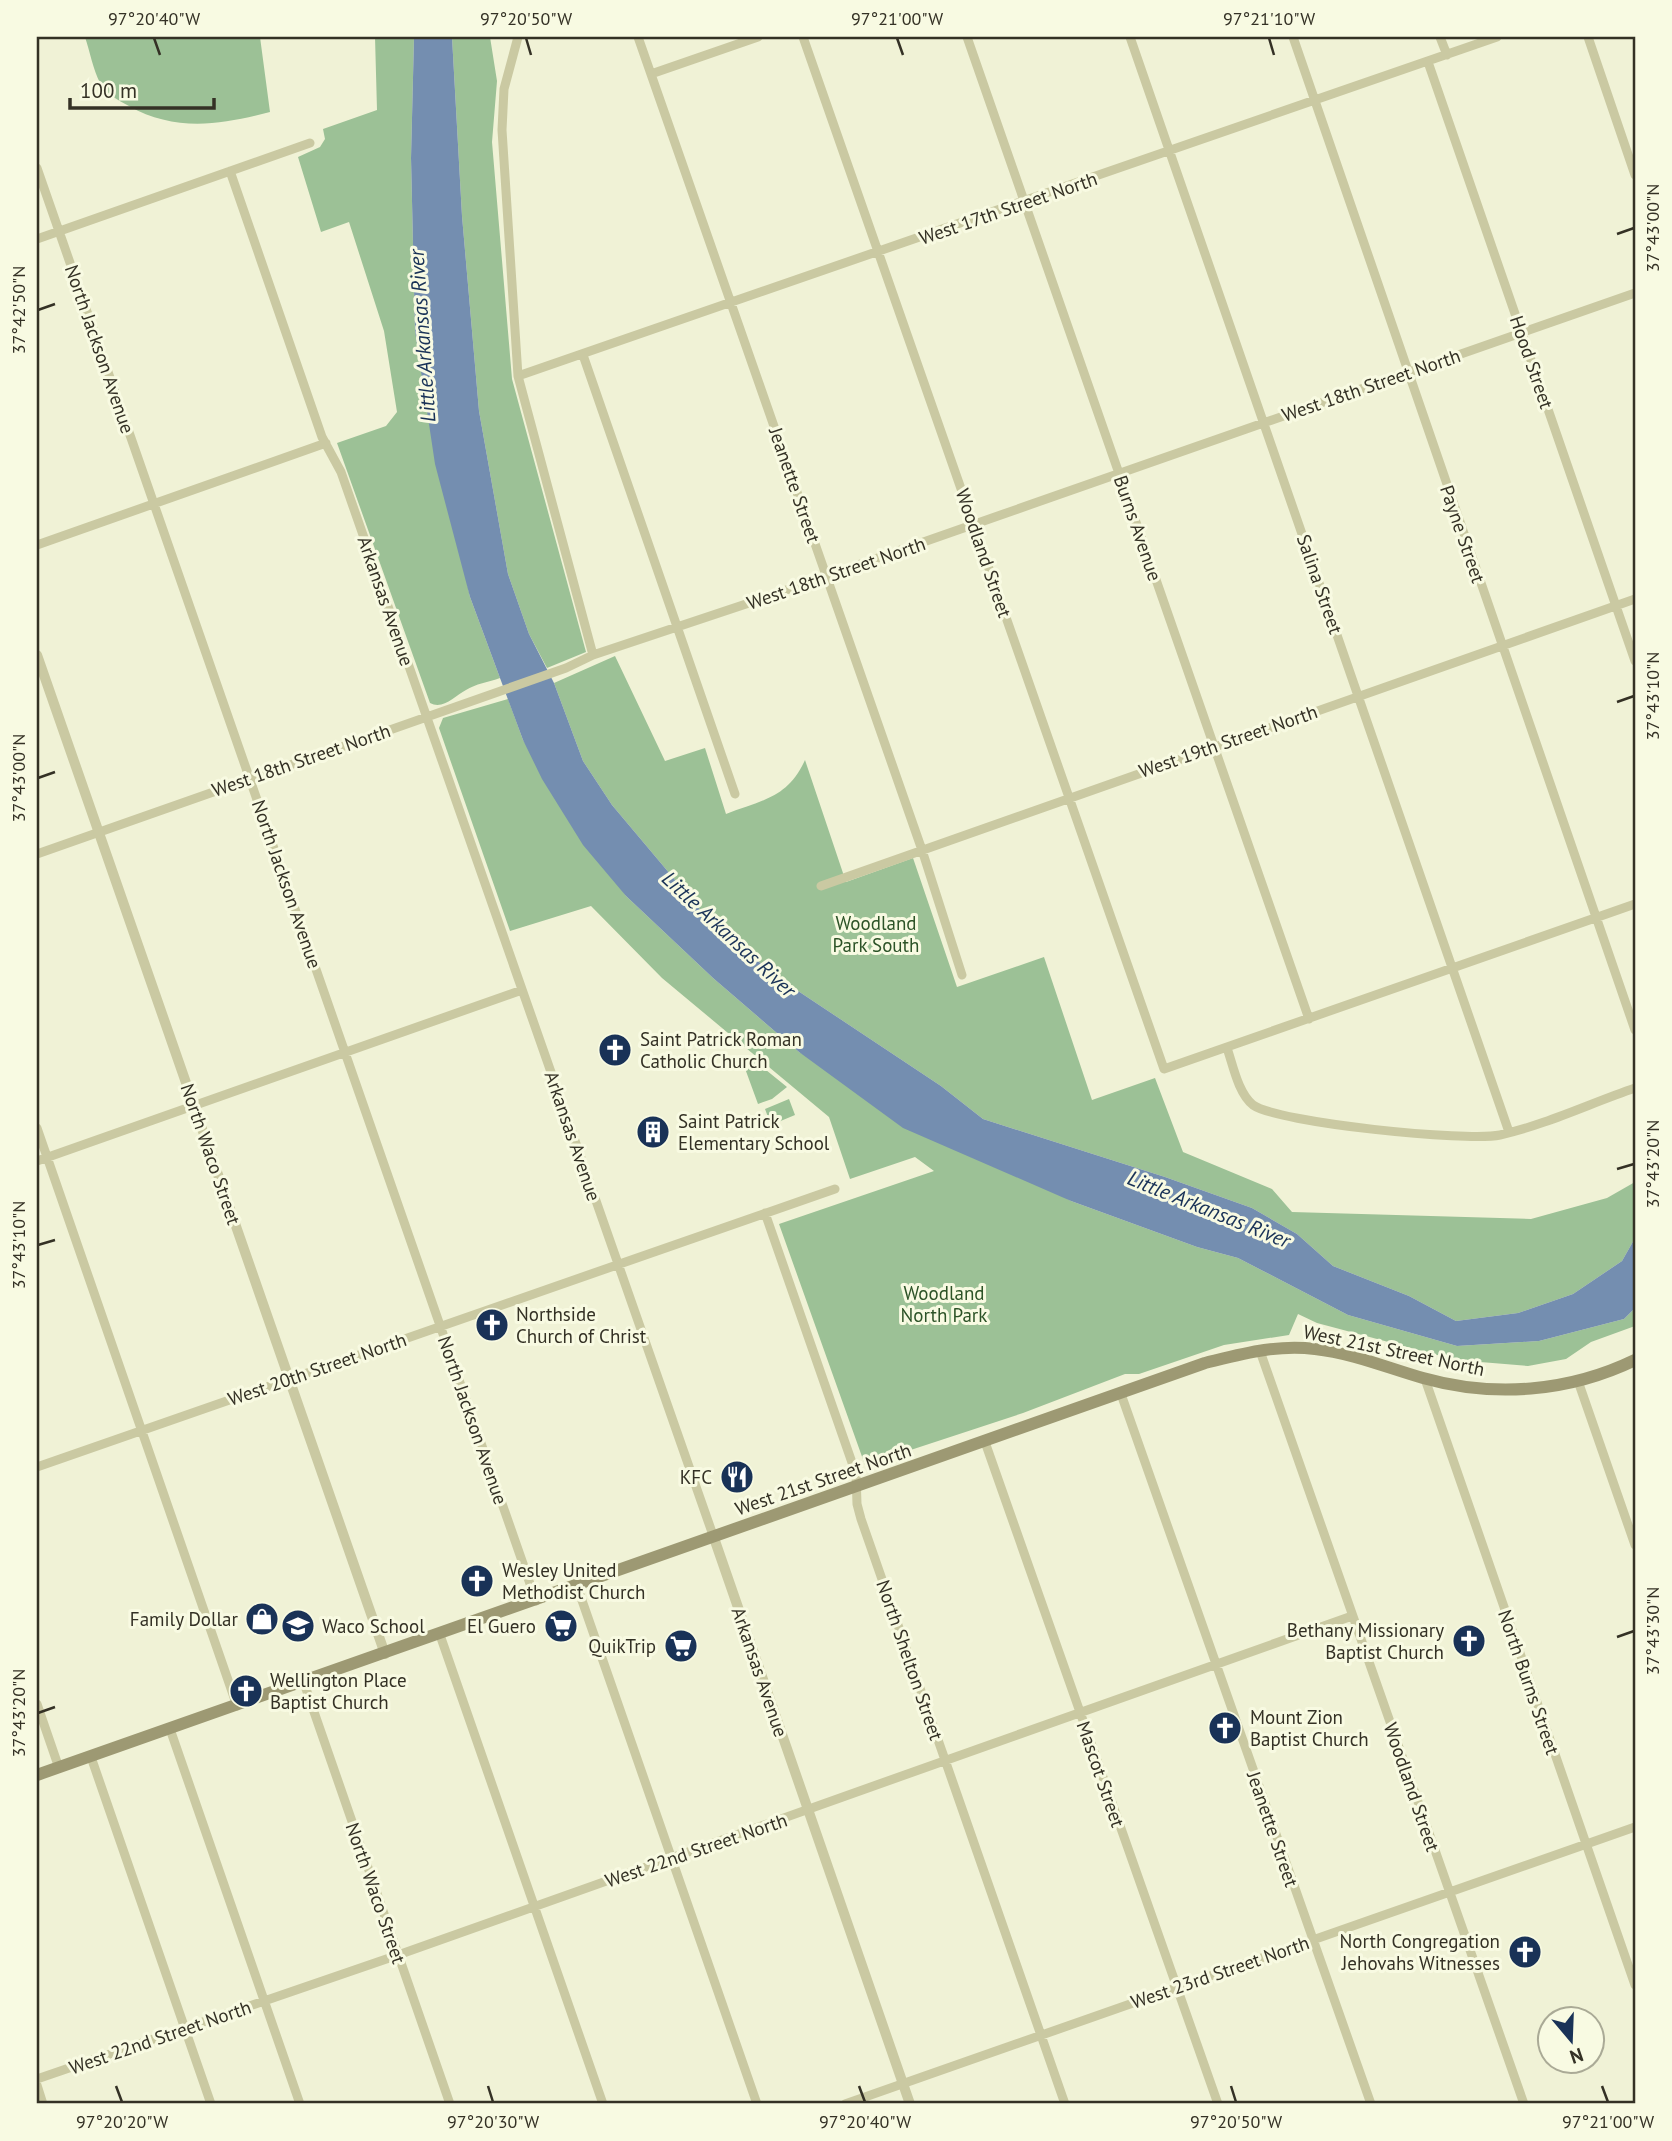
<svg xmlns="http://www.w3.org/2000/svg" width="1672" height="2141" font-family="'PT Sans',sans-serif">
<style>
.green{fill:#9cc196}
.water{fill:#748eb0}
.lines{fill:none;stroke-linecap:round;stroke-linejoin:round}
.minor{stroke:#cac9a2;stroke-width:9}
.tertiary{stroke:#cac9a2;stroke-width:10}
.secondary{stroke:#9d9973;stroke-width:12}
.ticks{fill:none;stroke:#343125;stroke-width:2.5}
.labels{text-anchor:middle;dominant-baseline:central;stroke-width:6;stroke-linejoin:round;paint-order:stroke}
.street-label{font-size:19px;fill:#343125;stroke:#f8fae2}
.park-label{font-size:19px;fill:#2c5327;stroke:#f8fae2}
.poi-label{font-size:19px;fill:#343125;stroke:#f8fae2;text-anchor:start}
.water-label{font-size:21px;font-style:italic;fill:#193257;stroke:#f8fae2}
.neatline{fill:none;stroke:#343125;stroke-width:2.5}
.ticks-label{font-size:18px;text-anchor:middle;fill:#343125}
</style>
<rect width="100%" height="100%" fill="#f0f2d6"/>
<!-- green -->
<path class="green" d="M85,37H260L270,112C222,125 174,132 129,106C118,100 106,94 100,83C93,69 90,52 85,37Z
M375,37H414L411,158L415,331L470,597L500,678C489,682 475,684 466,690C455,696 443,710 430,703L337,443L386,426L397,412L384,331L349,222L321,232L298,157L320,147L325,139L323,129L377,110Z
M452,37H490L497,81L492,142L512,379L586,652L547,668L529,634L508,574L479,411L462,216Z
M615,656L665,761L705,748L726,814C762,800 788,798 805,760L846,882L913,858L957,987L1044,957L1092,1100L1155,1078L1183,1152L1272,1189L1292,1212L1531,1219L1607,1198L1635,1182V1238L1622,1261L1573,1294L1518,1313L1456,1321L1409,1296L1333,1266L1297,1234L1252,1208L1165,1177L983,1119L941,1086L774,975L702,912L612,805L583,761L554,683Z
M508,699L523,740L626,896L713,978L799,1052L1071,1201L1197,1247L1238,1258L1348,1315L1457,1346L1539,1341L1624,1319L1635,1308V1326L1591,1342L1566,1359L1528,1366L1456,1360L1317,1323L1298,1314L1289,1335L1224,1345L1139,1374H1125L1023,1413L865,1465L779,1224L934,1171L915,1157L850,1179L829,1117L662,978L591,906L510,931L439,728L443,718Z
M750,1057L787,1087L772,1099L758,1104L743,1063Z
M789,1099L795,1115L771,1125L765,1109Z"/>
<!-- water -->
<path class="water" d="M414,37H452L462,216L479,411L508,574L529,634L554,683L583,761L612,805L702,912L774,975L941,1086L983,1119L1165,1177L1252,1208L1297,1234L1333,1266L1409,1296L1456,1321L1518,1313L1573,1294L1622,1261L1635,1238V1308L1624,1319L1539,1341L1457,1346L1348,1315L1238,1258L1197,1247L1071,1201L903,1128L799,1052L713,978L626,896L583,845L542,779L523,740L470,597L435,464L415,331L411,158Z"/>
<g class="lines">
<!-- minor -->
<path class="minor" d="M518,37L504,89L502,130L518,376L593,655
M638,37L922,850L962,975
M803,37L1164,1069L1635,904
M967,37L1309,1019
M1130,37L1509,1132
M1293,37L1635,1030
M1440,37L1447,55
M1588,37L1635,175
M1428,62L1635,661
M651,74L758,37
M37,168L536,1601
M230,171L322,437L341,472L714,1538
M37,239L310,143
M583,355L735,794
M518,376L1497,37
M37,545L326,443
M37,854L566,668L593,655L752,602L1635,293
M821,886L1635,599
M1227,1048C1233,1065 1238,1093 1253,1105C1278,1123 1468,1142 1500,1135C1545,1125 1591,1103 1635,1088
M37,1128L237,1706
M37,1161L522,990
M765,1213L856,1474L857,1504L861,1519L1065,2104
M1260,1351L1524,2104
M1425,1379L1635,1985
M1578,1381L1635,1545
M1121,1394L1371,2104
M985,1442L1218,2104
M37,1467L835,1189
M577,1586L757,2104
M440,1635L603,2104
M304,1683L450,2104
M37,1704L59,1768
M170,1729L300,2104
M91,1757L211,2104
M37,2079L398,1955L1352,1616
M37,2085L43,2104
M845,2104L1635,1827"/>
<!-- tertiary -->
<path class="tertiary" d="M37,655L385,1654
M714,1538L910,2104"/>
<!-- secondary -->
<path class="secondary" d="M37,1775L1205,1363C1242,1354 1277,1344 1315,1349C1352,1353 1388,1368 1423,1378C1494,1398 1569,1392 1635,1360"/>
</g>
<!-- ticks -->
<path class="ticks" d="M154,38L160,55M526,38L531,55M897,38L903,55M1269,38L1274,55M1617,234L1634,228M38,310L55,304M1617,702L1634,696M38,778L55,772M1617,1169L1634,1164M38,1245L55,1240M1617,1637L1634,1631M38,1713L55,1707M116,2086L122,2102M488,2086L493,2102M859,2086L865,2102M1231,2086L1236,2102M1602,2086L1608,2102"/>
<!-- icons -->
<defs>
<symbol id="church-disc" viewBox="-11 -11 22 22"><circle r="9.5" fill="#193257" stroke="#f8fae2"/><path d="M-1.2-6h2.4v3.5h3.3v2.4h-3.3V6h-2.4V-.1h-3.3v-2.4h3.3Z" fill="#fff"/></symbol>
<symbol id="building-disc" viewBox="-11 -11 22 22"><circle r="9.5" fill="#193257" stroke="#f8fae2"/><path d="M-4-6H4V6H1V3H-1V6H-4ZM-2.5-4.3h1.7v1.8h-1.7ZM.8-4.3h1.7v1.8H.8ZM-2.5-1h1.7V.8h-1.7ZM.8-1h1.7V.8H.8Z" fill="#fff"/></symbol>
<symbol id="restaurant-disc" viewBox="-11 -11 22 22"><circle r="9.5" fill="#193257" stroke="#f8fae2"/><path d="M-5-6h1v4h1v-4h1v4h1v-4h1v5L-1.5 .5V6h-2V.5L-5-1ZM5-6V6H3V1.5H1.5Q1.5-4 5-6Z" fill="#fff"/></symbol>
<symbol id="shop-disc" viewBox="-11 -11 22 22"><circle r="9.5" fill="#193257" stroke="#f8fae2"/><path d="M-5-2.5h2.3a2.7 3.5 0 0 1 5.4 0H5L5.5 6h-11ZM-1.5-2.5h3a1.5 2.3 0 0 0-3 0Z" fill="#fff"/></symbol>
<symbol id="school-disc" viewBox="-11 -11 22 22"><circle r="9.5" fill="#193257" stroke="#f8fae2"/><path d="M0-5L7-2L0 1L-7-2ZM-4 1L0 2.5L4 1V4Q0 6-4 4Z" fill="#fff"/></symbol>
<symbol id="supermarket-disc" viewBox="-11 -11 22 22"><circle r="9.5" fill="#193257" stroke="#f8fae2"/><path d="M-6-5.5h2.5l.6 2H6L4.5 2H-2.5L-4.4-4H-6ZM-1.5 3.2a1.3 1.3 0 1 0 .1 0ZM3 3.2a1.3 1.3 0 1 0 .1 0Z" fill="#fff"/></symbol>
</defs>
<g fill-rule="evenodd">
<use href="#church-disc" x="596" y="1031" width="38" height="38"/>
<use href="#building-disc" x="634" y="1113" width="38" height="38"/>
<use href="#church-disc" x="473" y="1306" width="38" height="38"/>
<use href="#restaurant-disc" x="718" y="1458" width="38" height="38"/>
<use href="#church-disc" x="458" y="1562" width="38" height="38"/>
<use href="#shop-disc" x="243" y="1600" width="38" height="38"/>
<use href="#school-disc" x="279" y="1607" width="38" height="38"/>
<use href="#supermarket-disc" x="542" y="1607" width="38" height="38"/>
<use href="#church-disc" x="1450" y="1622" width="38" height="38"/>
<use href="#supermarket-disc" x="662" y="1627" width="38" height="38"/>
<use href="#church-disc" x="227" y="1672" width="38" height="38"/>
<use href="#church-disc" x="1206" y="1709" width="38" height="38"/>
<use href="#church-disc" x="1506" y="1933" width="38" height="38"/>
</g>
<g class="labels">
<!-- street labels -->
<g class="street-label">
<text transform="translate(1008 208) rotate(-19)">West 17th Street North</text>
<text transform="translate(100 349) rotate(71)">North Jackson Avenue</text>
<text transform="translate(1532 362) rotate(71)">Hood Street</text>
<text transform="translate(1371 385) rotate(-19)">West 18th Street North</text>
<text transform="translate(795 485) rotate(71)">Jeanette Street</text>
<text transform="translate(1138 528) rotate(71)">Burns Avenue</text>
<text transform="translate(1463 534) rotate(71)">Payne Street</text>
<text transform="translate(984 553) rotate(71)">Woodland Street</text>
<text transform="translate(836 573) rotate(-19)">West 18th Street North</text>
<text transform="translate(1320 584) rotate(71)">Salina Street</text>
<text transform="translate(386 601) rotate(71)">Arkansas Avenue</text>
<text transform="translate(1228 741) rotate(-19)">West 19th Street North</text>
<text transform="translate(301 760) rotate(-19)">West 18th Street North</text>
<text transform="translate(287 884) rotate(71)">North Jackson Avenue</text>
<text transform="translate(573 1136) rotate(71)">Arkansas Avenue</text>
<text transform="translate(211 1154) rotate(71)">North Waco Street</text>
<text transform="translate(1394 1350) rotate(12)">West 21st Street North</text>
<text transform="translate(317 1369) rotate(-19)">West 20th Street North</text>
<text transform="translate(473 1420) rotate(71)">North Jackson Avenue</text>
<text transform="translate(823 1479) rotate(-19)">West 21st Street North</text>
<text transform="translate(910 1660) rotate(71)">North Shelton Street</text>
<text transform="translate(760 1672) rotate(71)">Arkansas Avenue</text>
<text transform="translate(1529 1682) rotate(71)">North Burns Street</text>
<text transform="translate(1101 1774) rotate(71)">Mascot Street</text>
<text transform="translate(1412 1787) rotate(71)">Woodland Street</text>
<text transform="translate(1273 1829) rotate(71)">Jeanette Street</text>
<text transform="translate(696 1850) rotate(-19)">West 22nd Street North</text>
<text transform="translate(376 1893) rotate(71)">North Waco Street</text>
<text transform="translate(1220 1972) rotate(-19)">West 23rd Street North</text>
<text transform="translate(160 2037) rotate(-19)">West 22nd Street North</text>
</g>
<!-- park labels -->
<g class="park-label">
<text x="876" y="923">Woodland<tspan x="876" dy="22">Park South</tspan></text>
<text x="944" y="1293">Woodland<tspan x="944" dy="22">North Park</tspan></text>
</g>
<!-- poi labels -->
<g class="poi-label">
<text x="640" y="1039">Saint Patrick Roman<tspan x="640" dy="22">Catholic Church</tspan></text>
<text x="678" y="1121">Saint Patrick<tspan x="678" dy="22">Elementary School</tspan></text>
<text x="516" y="1314">Northside<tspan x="516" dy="22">Church of Christ</tspan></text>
<text x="712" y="1477" text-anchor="end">KFC</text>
<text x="502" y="1570">Wesley United<tspan x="502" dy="22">Methodist Church</tspan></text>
<text x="238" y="1619" text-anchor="end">Family Dollar</text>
<text x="322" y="1626">Waco School</text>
<text x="536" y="1626" text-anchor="end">El Guero</text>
<text x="1444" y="1630" text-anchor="end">Bethany Missionary<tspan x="1444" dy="22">Baptist Church</tspan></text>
<text x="656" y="1646" text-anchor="end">QuikTrip</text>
<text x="270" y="1680">Wellington Place<tspan x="270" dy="22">Baptist Church</tspan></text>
<text x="1250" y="1717">Mount Zion<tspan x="1250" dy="22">Baptist Church</tspan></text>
<text x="1500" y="1941" text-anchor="end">North Congregation<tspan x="1500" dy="22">Jehovahs Witnesses</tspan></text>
</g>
<!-- water labels -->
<g class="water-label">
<text transform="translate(422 336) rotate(-94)">Little Arkansas River</text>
<text transform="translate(729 934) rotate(43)">Little Arkansas River</text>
<text transform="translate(1209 1209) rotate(22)">Little Arkansas River</text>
</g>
</g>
<!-- border -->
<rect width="1672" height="2141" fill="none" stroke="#f8fae2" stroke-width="77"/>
<!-- north arrow -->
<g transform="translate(1571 2040) rotate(161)"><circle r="33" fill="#f8fae2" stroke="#aaaa96" stroke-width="2"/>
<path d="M0-5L12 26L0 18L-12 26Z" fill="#193257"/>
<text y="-10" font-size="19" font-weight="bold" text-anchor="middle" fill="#343125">N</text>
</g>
<!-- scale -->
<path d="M70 98v10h144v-10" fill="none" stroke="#343125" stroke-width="3.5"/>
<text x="80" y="98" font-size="21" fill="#343125" stroke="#f8fae2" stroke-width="5" paint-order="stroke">100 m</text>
<rect x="38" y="38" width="1596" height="2064" class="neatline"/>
<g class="ticks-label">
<text x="154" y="25">97°20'40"W</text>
<text x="526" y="25">97°20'50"W</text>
<text x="897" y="25">97°21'00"W</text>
<text x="1269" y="25">97°21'10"W</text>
<text transform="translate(1653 228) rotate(-90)" y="6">37°43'00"N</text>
<text transform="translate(19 310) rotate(-90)" y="6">37°42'50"N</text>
<text transform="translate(1653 696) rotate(-90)" y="6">37°43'10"N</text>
<text transform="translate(19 778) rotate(-90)" y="6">37°43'00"N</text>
<text transform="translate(1653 1164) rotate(-90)" y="6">37°43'20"N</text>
<text transform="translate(19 1245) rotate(-90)" y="6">37°43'10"N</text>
<text transform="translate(1653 1631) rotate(-90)" y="6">37°43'30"N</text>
<text transform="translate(19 1713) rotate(-90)" y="6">37°43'20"N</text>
<text x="122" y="2128">97°20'20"W</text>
<text x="493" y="2128">97°20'30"W</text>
<text x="865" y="2128">97°20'40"W</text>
<text x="1236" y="2128">97°20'50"W</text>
<text x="1608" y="2128">97°21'00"W</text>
</g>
</svg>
